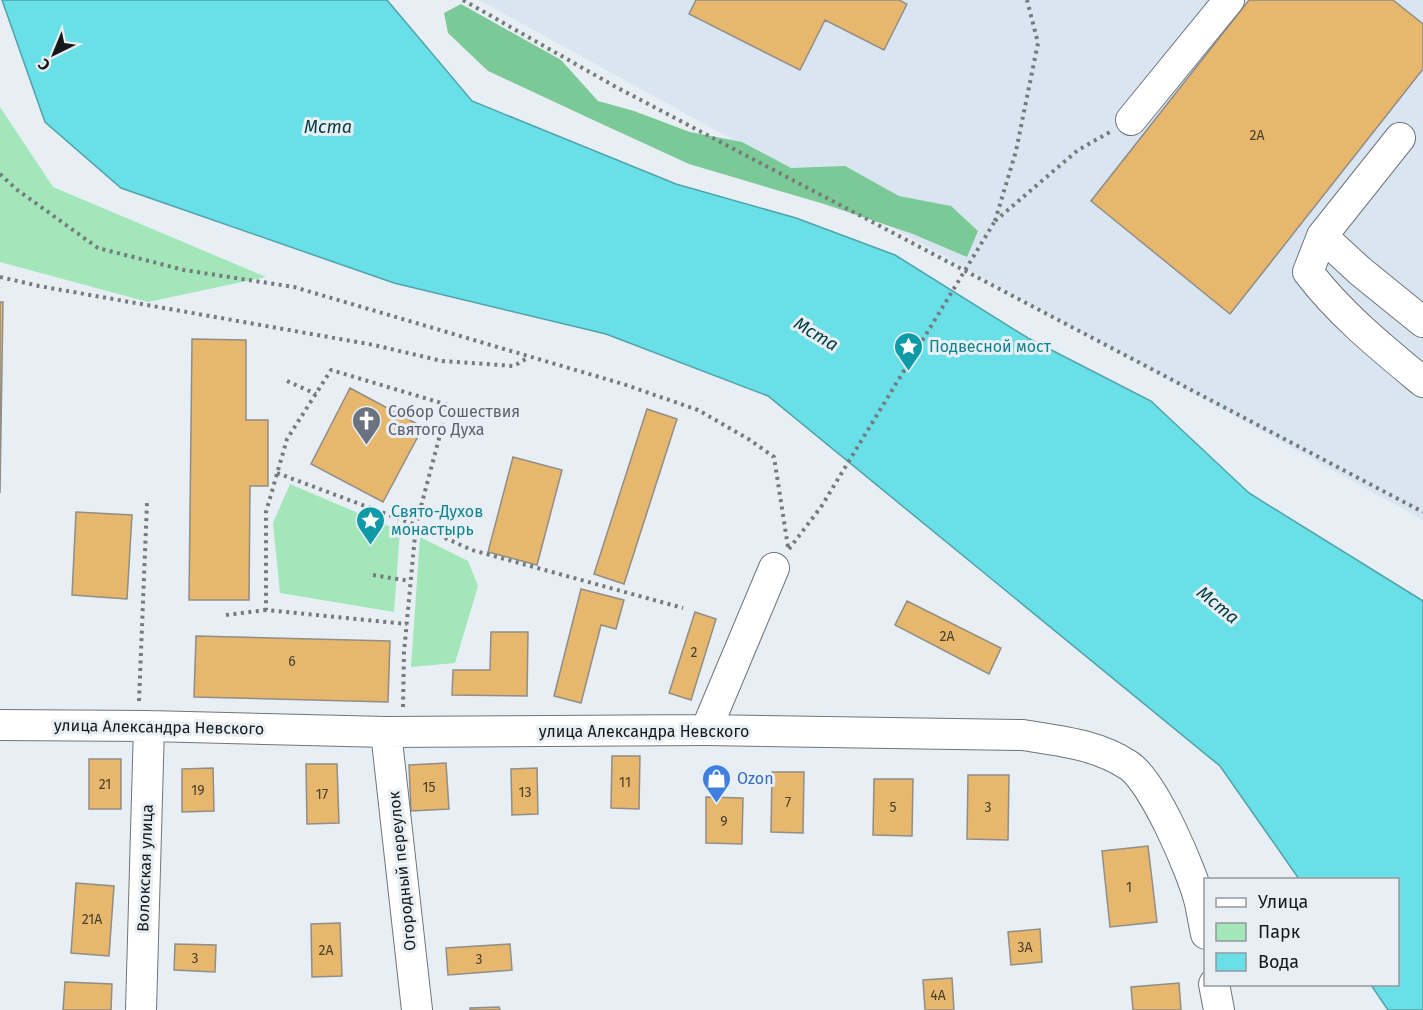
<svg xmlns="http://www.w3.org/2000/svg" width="1423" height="1010" font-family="'Fira Sans',sans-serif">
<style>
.built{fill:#d9e6f1}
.green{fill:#a2e6b9}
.forest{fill:#7ac996}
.water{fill:#69dfe7;stroke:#50a3aa;stroke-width:1.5}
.building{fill:#e6b76d;stroke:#918d87;stroke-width:1.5}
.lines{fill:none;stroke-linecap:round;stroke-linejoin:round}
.minor-casing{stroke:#6f757a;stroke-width:32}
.path{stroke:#767a7d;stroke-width:4;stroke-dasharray:3 4.5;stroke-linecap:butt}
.minor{stroke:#fff;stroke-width:30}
.path-bridge{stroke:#767a7d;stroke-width:4;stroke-dasharray:3 4.5;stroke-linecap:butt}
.labels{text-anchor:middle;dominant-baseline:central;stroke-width:6;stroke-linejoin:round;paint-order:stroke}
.number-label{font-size:14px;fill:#4a402f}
.culture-label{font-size:16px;fill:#0d838f;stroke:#e8eff4;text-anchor:start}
.worship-label{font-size:16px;fill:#5b616d;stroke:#e8eff4;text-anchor:start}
.street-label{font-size:16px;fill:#16181a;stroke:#e8eff4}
.shop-label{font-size:16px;fill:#366cbe;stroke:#e8eff4;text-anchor:start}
.water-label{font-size:18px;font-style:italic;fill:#013c40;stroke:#e8eff4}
</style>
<rect width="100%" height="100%" fill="#e8eff4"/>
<!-- built -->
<path class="built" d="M479,0H1423V520Z"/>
<!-- green -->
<path class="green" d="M0,107L53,187L266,277L148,302L0,262Z
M290,484L400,531L394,612L280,593L273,523Z
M420,537L468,561L478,586L455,663L411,667Z"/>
<!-- forest -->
<path class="forest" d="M461,4L561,60L598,101L634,111L690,132L742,142L791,168L845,166L899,196L951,206L978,231L967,257L913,234L824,204L689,164L591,119L488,71L448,33L444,13Z"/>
<!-- water -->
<path class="water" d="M2,0H387L472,101L676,184L796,218L895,255L1028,338L1151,401L1249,493L1423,601V1010H1388L1371,985L1398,984V880L1299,879L1220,766L768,396L606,334L394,283L121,188L45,122Z"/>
<!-- building -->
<path class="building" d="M696,0H899L907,4L884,50L825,20L800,70L689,14Z
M1249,0H1393L1423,24V69L1230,314L1091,201Z
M0,302H3L0,493Z
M192,339L246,340V420H268V486H250L249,600H189Z
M350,388L423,427L383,502L311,464Z
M647,409L677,419L624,584L594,574Z
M513,457L562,470L537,565L488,552Z
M76,512L132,515L127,599L72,595Z
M581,589L624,600L616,629L601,625L581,703L554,696Z
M907,601L1001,648L989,674L895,625Z
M695,612L716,619L691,700L669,693Z
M491,632H528L527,696L452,695L453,670H490Z
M196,636L390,641L388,702L194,697Z
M612,756H640L639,809L611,808Z
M89,759H121V809H89Z
M446,763L449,809L411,811L409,765Z
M306,764H337L339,823L307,824Z
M213,768L214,811L182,812V769Z
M537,768L538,814L512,815L511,769Z
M772,772H804L803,833L771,832Z
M968,775H1009L1008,840L967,839Z
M874,779H913L912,836L873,835Z
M706,797L743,798L742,844L706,843Z
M1148,846L1157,922L1110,927L1102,851Z
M76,883L114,886L109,956L71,953Z
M340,923L342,976L312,977L311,924Z
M1040,929L1042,962L1011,965L1008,932Z
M175,944L216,945L215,972L174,970Z
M510,944L512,970L448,975L446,948Z
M952,978L954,1010H925L923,980Z
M65,982L112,984L111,1010H63Z
M1179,983L1181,1010H1133L1131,987Z
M499,1007L500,1010H470V1008Z"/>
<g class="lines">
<defs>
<path id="minor" d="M1131,120L1229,0
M1400,138L1322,236L1308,272C1340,314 1382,348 1423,382
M1322,236L1360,271L1423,322
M0,725L149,726L386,732L706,730L1023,735C1059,741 1096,744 1128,765C1153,780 1193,873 1200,903C1202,913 1204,924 1206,934
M706,730L774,568
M386,732L417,1010
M1214,984L1219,1010
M141,1010L149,726"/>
</defs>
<!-- minor casing -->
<use href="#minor" class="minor-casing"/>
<!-- path -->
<path class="path" d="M463,0L616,87L1423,512
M0,174L16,189L98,248L184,270L294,287L623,384L698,410L750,440L774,457L788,547
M995,221L1016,151L1038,43L1027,0
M995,221L1078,150L1110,132
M0,277L39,286L374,345L442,361L514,366L529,357
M287,381L316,394
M277,473L416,525L472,550L683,608
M789,549L821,507
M373,575L410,581
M226,615L266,610
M139,701L147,503
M403,707L404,652L416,525L448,405L331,370L287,439L266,512V610L407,624"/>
<!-- minor -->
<use href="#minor" class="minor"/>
<!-- path-bridge -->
<path class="path-bridge" d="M821,507L995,221"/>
</g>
<!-- icons -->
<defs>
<symbol id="sight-pin" viewBox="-11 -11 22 30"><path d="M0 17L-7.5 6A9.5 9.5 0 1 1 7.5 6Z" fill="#0f9aa8" stroke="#e8eff4"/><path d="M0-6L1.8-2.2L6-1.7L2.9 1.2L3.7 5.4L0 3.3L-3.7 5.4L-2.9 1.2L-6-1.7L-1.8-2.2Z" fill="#fff"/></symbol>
<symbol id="church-pin" viewBox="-11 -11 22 30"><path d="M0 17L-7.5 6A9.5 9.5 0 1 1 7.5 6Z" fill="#6b7280" stroke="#e8eff4"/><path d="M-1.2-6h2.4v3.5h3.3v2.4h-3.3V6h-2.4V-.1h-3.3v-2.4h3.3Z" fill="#fff"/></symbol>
<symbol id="shop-pin" viewBox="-11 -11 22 30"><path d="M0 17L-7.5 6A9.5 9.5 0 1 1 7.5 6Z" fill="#3f7fe0" stroke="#e8eff4"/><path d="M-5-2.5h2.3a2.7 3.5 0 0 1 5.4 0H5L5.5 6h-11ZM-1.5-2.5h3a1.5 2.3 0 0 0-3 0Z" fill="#fff"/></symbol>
</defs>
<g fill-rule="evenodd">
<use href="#sight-pin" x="892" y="330" width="33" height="45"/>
<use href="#church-pin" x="350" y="404" width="33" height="45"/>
<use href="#sight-pin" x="354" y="504" width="33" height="45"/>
<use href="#shop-pin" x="700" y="762" width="33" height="45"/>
</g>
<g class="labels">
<!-- number labels -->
<g class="number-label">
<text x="1257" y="135">2А</text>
<text x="947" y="636">2А</text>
<text x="694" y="652">2</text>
<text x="292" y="661">6</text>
<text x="625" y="782">11</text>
<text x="105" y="784">21</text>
<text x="429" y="787">15</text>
<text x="198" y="790">19</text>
<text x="525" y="792">13</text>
<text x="322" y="794">17</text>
<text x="788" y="802">7</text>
<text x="893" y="807">5</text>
<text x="988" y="807">3</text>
<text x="724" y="821">9</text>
<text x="1129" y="887">1</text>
<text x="92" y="919">21А</text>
<text x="1025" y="947">3А</text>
<text x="326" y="950">2А</text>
<text x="195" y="958">3</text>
<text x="479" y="959">3</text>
<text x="938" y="995">4А</text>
</g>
<!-- culture labels -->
<g class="culture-label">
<text x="929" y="346">Подвесной мост</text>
<text x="391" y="511">Свято-Духов<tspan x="391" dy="18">монастырь</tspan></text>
</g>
<!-- worship labels -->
<g class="worship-label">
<text x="388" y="411">Собор Сошествия<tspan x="388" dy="18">Святого Духа</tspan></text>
</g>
<!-- street labels -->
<g class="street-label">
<text transform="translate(159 727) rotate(1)">улица Александра Невского</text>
<text x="644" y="731">улица Александра Невского</text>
<text transform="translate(145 868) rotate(-88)">Волокская улица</text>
<text transform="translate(402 871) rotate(-96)">Огородный переулок</text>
</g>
<!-- shop labels -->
<g class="shop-label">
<text x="737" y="778">Ozon</text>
</g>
<!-- water labels -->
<g class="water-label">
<text x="328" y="127">Мста</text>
<text transform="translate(816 334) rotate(31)">Мста</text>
<text transform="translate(1218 605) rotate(39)">Мста</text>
</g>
</g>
<!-- legend -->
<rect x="1204" y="878" width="195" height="108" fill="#e8eff4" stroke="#94999d" stroke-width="1.5"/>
<rect x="1216" y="898" width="30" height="9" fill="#ffffff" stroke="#94999d" stroke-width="1.5"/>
<text x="1258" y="908" font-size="18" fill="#16181a">Улица</text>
<rect x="1216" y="923" width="30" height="18" fill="#a2e6b9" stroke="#94999d" stroke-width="1.5"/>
<text x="1258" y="938" font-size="18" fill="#16181a">Парк</text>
<rect x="1216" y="953" width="30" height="18" fill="#69dfe7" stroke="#94999d" stroke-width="1.5"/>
<text x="1258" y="968" font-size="18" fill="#16181a">Вода</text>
<!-- north arrow -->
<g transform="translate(54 54) rotate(223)" stroke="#e8eff4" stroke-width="4.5" paint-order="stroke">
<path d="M0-4.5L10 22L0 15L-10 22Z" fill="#16181a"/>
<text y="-9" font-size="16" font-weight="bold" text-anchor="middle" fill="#16181a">С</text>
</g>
</svg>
